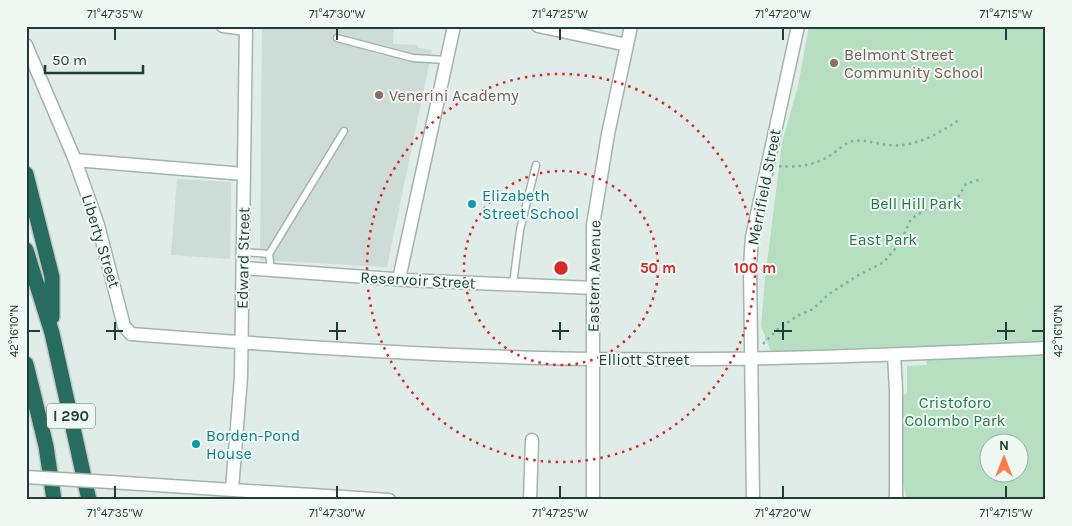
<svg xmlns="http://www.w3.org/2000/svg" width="1072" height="526" font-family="Karla,sans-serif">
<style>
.built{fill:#cddcd6}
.green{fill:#b6dfc2;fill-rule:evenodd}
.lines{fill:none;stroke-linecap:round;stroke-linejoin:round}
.service-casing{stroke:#a2b4ae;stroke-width:9}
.minor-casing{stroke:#a2b4ae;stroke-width:15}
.motorway-casing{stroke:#c0c9c7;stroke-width:18}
.path{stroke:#7db2a3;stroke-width:2.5;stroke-dasharray:2.5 4;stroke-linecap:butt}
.service{stroke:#fff;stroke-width:6}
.minor{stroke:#fff;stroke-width:12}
.motorway{stroke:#286c60;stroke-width:15}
.minor-bridge-casing{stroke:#a2b4ae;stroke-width:15;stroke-linecap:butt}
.minor-bridge{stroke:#fff;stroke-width:12}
.ticks{fill:none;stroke:#1f3d36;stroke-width:2}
.ring{fill:none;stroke:#d62828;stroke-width:2.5;stroke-dasharray:2.5 5}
.education-dot{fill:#8d6e63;stroke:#f0f8f4;stroke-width:2}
.culture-dot{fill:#0f9aa8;stroke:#f0f8f4;stroke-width:2}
.labels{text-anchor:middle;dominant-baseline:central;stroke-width:4;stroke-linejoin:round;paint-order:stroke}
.shield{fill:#f0f8f4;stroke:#5e756f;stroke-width:1}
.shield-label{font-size:15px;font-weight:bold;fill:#1f3d36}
.education-label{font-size:16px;fill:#785e54;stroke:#f0f8f4;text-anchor:start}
.street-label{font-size:16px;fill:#1f3d36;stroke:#f0f8f4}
.culture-label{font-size:16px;fill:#0d838f;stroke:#f0f8f4;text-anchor:start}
.park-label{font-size:16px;fill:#267848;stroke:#f0f8f4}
.centre{fill:#d62828;stroke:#f0f8f4;stroke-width:2.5}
.ring-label{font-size:15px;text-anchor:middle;font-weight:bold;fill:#d62828;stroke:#f0f8f4;stroke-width:4;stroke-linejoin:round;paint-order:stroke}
.neatline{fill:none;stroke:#1f3d36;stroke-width:2}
.ticks-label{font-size:12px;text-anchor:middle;fill:#1f3d36}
</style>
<rect width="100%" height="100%" fill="#dfece7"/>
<!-- built -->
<path class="built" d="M262,26H394L393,44L418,45V48L432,50L387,267L260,260Z
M177,179L231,182L230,259L171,255Z"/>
<!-- green -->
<path class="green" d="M809,26H1046V500H907L902,477L903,396L907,393V366L927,365L925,356L898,362L866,352L820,350L771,352L767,341H765V336L761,326L765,279L782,143L798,86ZM990,444H1020V474H990Z"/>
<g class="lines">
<defs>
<path id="service" d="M337,38L413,58L446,60
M244,252L269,254
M271,270L269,254L344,131
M513,284L520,230L536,165"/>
<path id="minor" d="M223,26L246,29
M538,26L627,45
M26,45L75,160L98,225L124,326L131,334C285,346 440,357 595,359C745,361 895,355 1046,348
M75,160L244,174
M244,268L407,280L593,288
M399,279L454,26
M894,355L896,390V500
M110,482L389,500
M232,489L241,377L246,26
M530,500L532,440
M593,500V225L608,134L631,26
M753,500L750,266L752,237L798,26"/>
<path id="motorway" d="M26,174L52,277V317
M26,250L52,333L89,500
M26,364L46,446L54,500"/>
</defs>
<!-- service casing -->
<use href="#service" class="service-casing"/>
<!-- minor casing -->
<use href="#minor" class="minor-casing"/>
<!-- motorway casing -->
<use href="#motorway" class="motorway-casing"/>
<!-- path -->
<path class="path" d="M779,166C796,168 816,165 831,155C837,151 846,142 853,141C865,139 877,144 888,145C914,148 938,134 959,120
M763,344L778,329L797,316L813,309L829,294L857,276L884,262L900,243L911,219L930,207H949L958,197L966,184L981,179"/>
<!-- service -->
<use href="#service" class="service"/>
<!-- minor -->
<use href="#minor" class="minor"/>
<!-- motorway -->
<use href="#motorway" class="motorway"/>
<defs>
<path id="minor-bridge" d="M26,477L110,482"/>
</defs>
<!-- minor-bridge casing -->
<use href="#minor-bridge" class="minor-bridge-casing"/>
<!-- minor-bridge -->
<use href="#minor-bridge" class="minor-bridge"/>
</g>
<!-- ticks -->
<path class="ticks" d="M115,28V40M337,28V40M560,28V40M783,28V40M1006,28V40M115,322V340M337,322V340M560,322V340M783,322V340M1006,322V340M28,331H40M106,331H123M329,331H346M552,331H569M774,331H792M997,331H1015M1032,331H1044M115,486V498M337,486V498M560,486V498M783,486V498M1006,486V498"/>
<!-- distance rings -->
<g class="ring">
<circle cx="561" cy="268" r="97"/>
<circle cx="561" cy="268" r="194"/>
</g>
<!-- markers -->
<g class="education-dot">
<circle cx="834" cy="63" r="5"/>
<circle cx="379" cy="95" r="5"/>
</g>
<g class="culture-dot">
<circle cx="472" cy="204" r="5"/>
<circle cx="196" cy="444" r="5"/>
</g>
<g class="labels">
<!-- shield labels -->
<rect class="shield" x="47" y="403.5" width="48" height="25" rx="4"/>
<g class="shield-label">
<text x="71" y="416">I 290</text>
</g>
<!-- education labels -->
<g class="education-label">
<text x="844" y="54">Belmont Street<tspan x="844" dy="18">Community School</tspan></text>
<text x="389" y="95">Venerini Academy</text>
</g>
<!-- street labels -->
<g class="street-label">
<text transform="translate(764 187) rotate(-79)">Merrifield Street</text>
<text transform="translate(101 241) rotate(73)">Liberty Street</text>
<text transform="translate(243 258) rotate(-89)">Edward Street</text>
<text transform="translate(594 276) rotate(-89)">Eastern Avenue</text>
<text transform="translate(418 280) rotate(3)">Reservoir Street</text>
<text x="644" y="359">Elliott Street</text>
</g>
<!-- culture labels -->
<g class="culture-label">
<text x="482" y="195">Elizabeth<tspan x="482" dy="18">Street School</tspan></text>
<text x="206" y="435">Borden-Pond<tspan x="206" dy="18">House</tspan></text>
</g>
<!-- park labels -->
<g class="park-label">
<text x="916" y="203">Bell Hill Park</text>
<text x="883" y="239">East Park</text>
<text x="955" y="402">Cristoforo<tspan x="955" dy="18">Colombo Park</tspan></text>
</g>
</g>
<circle cx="561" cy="268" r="8" class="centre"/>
<g class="ring-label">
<text x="658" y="273">50 m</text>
<text x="755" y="273">100 m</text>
</g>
<!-- border -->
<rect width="1072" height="526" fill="none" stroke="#f0f8f4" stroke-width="55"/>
<!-- north arrow -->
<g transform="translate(1004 458)"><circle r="24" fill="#f0f8f4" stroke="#9cada8"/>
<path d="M0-4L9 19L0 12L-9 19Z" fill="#fe7c4b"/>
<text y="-8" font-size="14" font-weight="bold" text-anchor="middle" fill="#1f3d36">N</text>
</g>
<!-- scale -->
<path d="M45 65v8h98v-8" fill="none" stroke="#1f3d36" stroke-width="2.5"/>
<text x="52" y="65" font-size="15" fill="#1f3d36" stroke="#f0f8f4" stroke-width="4" paint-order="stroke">50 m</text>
<rect x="28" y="28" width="1016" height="470" class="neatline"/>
<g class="ticks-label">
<text x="115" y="18">71°47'35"W</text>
<text x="337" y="18">71°47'30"W</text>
<text x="560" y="18">71°47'25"W</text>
<text x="783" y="18">71°47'20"W</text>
<text x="1006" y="18">71°47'15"W</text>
<text transform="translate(14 331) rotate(-90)" y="4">42°16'10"N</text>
<text transform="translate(1058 331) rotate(-90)" y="4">42°16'10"N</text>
<text x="115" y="517">71°47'35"W</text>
<text x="337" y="517">71°47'30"W</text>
<text x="560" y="517">71°47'25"W</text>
<text x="783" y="517">71°47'20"W</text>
<text x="1006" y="517">71°47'15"W</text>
</g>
</svg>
